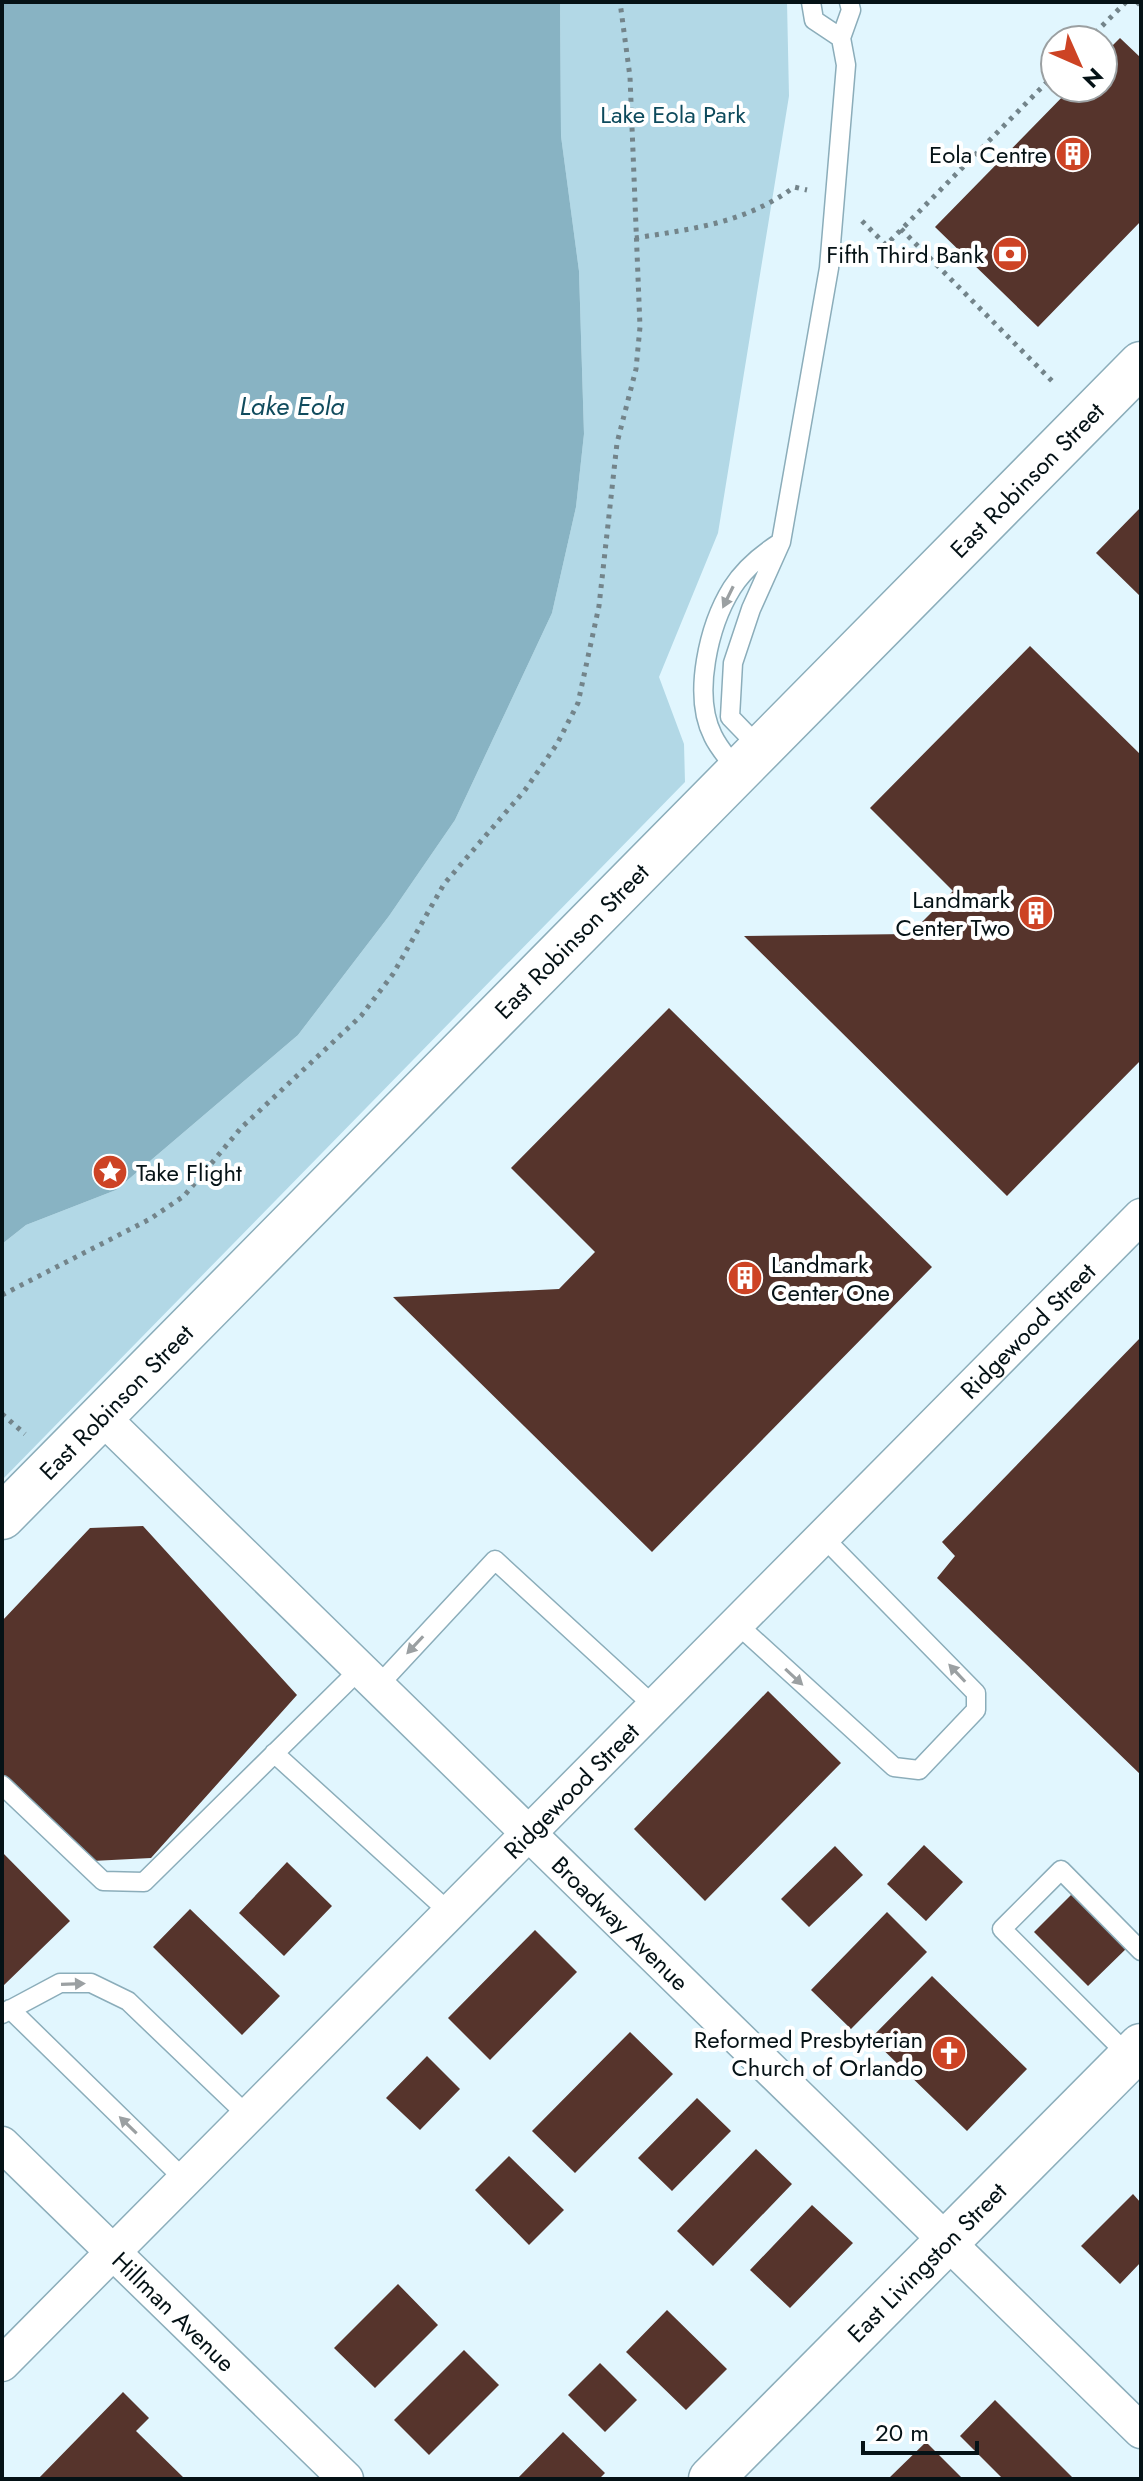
<svg xmlns="http://www.w3.org/2000/svg" width="1143" height="2481" font-family="Jost,sans-serif">
<style>
.green{fill:#b2d8e6}
.water{fill:#88b3c3}
.building{fill:#56342c}
.lines{fill:none;stroke-linecap:round;stroke-linejoin:round}
.lane-casing{stroke:#8badba;stroke-width:21}
.street-casing{stroke:#8badba;stroke-width:37}
.secondary-casing{stroke:#8badba;stroke-width:47}
.path{stroke:#73848a;stroke-width:5;stroke-dasharray:4 6;stroke-linecap:butt}
.lane{stroke:#fff;stroke-width:18}
.street{stroke:#fff;stroke-width:34}
.secondary{stroke:#fff;stroke-width:44}
.oneway{fill:#9ba0a2}
.labels{text-anchor:middle;dominant-baseline:central;stroke-width:8;stroke-linejoin:round;paint-order:stroke}
.park-label{font-size:24px;fill:#0d4a5c;stroke:#fff}
.poi-label{font-size:24px;fill:#051216;stroke:#fff;text-anchor:end}
.street-label{font-size:24px;fill:#051216;stroke:#fff}
.water-label{font-size:26px;font-style:italic;fill:#114c5e;stroke:#fff}
</style>
<rect width="100%" height="100%" fill="#e1f6fe"/>
<!-- green -->
<path class="green" d="M560,2H787L789,96L718,533L659,677L684,744L685,782L2,1480V1244L26,1225L116,1190L298,1035L389,916L455,820L552,613L576,507L584,434L579,271L561,136Z"/>
<!-- water -->
<path class="water" d="M2,2H560L561,136L579,271L584,434L576,507L552,613L455,820L389,916L298,1035L116,1190L26,1225L2,1244Z"/>
<!-- building -->
<path class="building" d="M1120,38L1141,58V221L1038,327L935,227L1071,88H1103V55Z
M1141,507V597L1096,553Z
M1030,646L1141,755V1060L1007,1196L744,936L910,934L953,891L870,808Z
M669,1008L932,1267L652,1552L393,1297L559,1289L595,1252L511,1168Z
M1141,1337V1775L937,1578L955,1556L942,1542Z
M143,1526L297,1695L151,1858L92,1861L2,1773V1621L90,1528Z
M768,1691L841,1763L705,1901L634,1829Z
M924,1845L963,1882L926,1921L887,1884Z
M835,1846L863,1875L809,1927L781,1899Z
M2,1852L70,1921L2,1987Z
M287,1862L332,1906L284,1956L239,1913Z
M1076,1890L1131,1944L1088,1986L1034,1932Z
M190,1909L280,1996L242,2035L153,1947Z
M887,1912L927,1952L851,2029L811,1990Z
M535,1930L577,1972L490,2060L448,2018Z
M932,1976L1027,2069L967,2131L871,2038Z
M630,2032L673,2074L575,2173L532,2131Z
M427,2056L460,2089L420,2130L386,2098Z
M697,2098L731,2131L672,2191L638,2158Z
M756,2149L792,2184L713,2266L677,2231Z
M509,2156L564,2210L529,2245L475,2190Z
M1133,2194L1141,2203V2262L1120,2284L1081,2246Z
M812,2205L853,2243L790,2308L750,2270Z
M398,2284L438,2325L375,2388L334,2348Z
M667,2310L727,2369L686,2410L626,2352Z
M464,2350L499,2385L429,2455L394,2420Z
M600,2363L637,2400L605,2432L568,2395Z
M123,2392L149,2418L136,2431L185,2479H38Z
M995,2400L1074,2479H1003L960,2436Z
M563,2432L605,2473L599,2479H517Z
M926,2442L963,2479H888Z"/>
<g class="lines">
<defs>
<path id="lane" d="M811,2L814,20L841,38L851,10L849,2
M762,750L730,717L733,663L751,609L781,542L829,268L846,65L841,38
M738,772C730,760 719,749 713,736C692,695 709,625 732,588C744,569 762,554 781,542
M737,1624L894,1767L919,1770L976,1710V1693L823,1537
M377,1687L495,1560L654,1706
M274,1753L449,1912
M2,1785L103,1881L144,1882L360,1669
M10,2009L184,2179
M2,2014L60,1983H91L128,2001L248,2116
M1130,2057L1002,1929L1061,1870L1141,1951"/>
<g id="street">
<path id="s1" d="M101,1416L1141,2431"/>
<path id="s2" d="M2,2144L346,2479"/>
<path id="s3" d="M2,2364L1141,1216"/>
</g>
<g id="secondary">
<path id="s4" d="M2,1517L1141,364"/>
<path id="s5" d="M711,2479L1141,2046"/>
</g>
</defs>
<!-- lane casing -->
<use href="#lane" class="lane-casing"/>
<!-- street casing -->
<use href="#street" class="street-casing"/>
<!-- secondary casing -->
<use href="#secondary" class="secondary-casing"/>
<!-- path -->
<path class="path" d="M1137,2L1141,6
M1088,40L1126,2
M862,221L886,245L1055,74
M901,229L1056,385
M635,238C692,229 746,223 794,187L807,190
M2,1295L150,1219L184,1196L241,1128L361,1016L393,974L444,884L525,790L557,744L578,703L599,606L617,443L636,369L640,327L630,77L620,2
M2,1414L25,1434"/>
<!-- lane -->
<use href="#lane" class="lane"/>
<!-- street -->
<use href="#street" class="street"/>
<!-- secondary -->
<use href="#secondary" class="secondary"/>
</g>
<!-- one-way arrows -->
<defs><path id="oneway-solid" d="M-6-.8H1V-3.2L6.5 0L1 3.2V.8H-6Z" transform="scale(2)"/></defs>
<g class="oneway">
<use href="#oneway-solid" transform="translate(728 597) rotate(116)"/>
<use href="#oneway-solid" transform="translate(415 1645) rotate(133)"/>
<use href="#oneway-solid" transform="translate(957 1673) rotate(-133)"/>
<use href="#oneway-solid" transform="translate(794 1677) rotate(43)"/>
<use href="#oneway-solid" transform="translate(73 1984) rotate(-2)"/>
<use href="#oneway-solid" transform="translate(128 2125) rotate(-136)"/>
</g>
<!-- icons -->
<defs>
<symbol id="building-disc" viewBox="-11 -11 22 22"><circle r="9.5" fill="#cd4324" stroke="#fff"/><path d="M-4-6H4V6H1V3H-1V6H-4ZM-2.5-4.3h1.7v1.8h-1.7ZM.8-4.3h1.7v1.8H.8ZM-2.5-1h1.7V.8h-1.7ZM.8-1h1.7V.8H.8Z" fill="#fff"/></symbol>
<symbol id="bank-disc" viewBox="-11 -11 22 22"><circle r="9.5" fill="#cd4324" stroke="#fff"/><path d="M-6-4H6V4H-6ZM0-2.3a2.3 2.3 0 1 0 0 4.6a2.3 2.3 0 1 0 0-4.6Z" fill="#fff"/></symbol>
<symbol id="sight-disc" viewBox="-11 -11 22 22"><circle r="9.5" fill="#cd4324" stroke="#fff"/><path d="M0-6L1.8-2.2L6-1.7L2.9 1.2L3.7 5.4L0 3.3L-3.7 5.4L-2.9 1.2L-6-1.7L-1.8-2.2Z" fill="#fff"/></symbol>
<symbol id="church-disc" viewBox="-11 -11 22 22"><circle r="9.5" fill="#cd4324" stroke="#fff"/><path d="M-1.2-6h2.4v3.5h3.3v2.4h-3.3V6h-2.4V-.1h-3.3v-2.4h3.3Z" fill="#fff"/></symbol>
</defs>
<g fill-rule="evenodd">
<use href="#building-disc" x="1053" y="134" width="40" height="40"/>
<use href="#bank-disc" x="990" y="234" width="40" height="40"/>
<use href="#building-disc" x="1016" y="893" width="40" height="40"/>
<use href="#sight-disc" x="90" y="1152" width="40" height="40"/>
<use href="#building-disc" x="725" y="1258" width="40" height="40"/>
<use href="#church-disc" x="929" y="2033" width="40" height="40"/>
</g>
<g class="labels">
<!-- park labels -->
<g class="park-label">
<text x="673" y="114">Lake Eola Park</text>
</g>
<!-- poi labels -->
<g class="poi-label">
<text x="1047" y="154">Eola Centre</text>
<text x="984" y="254">Fifth Third Bank</text>
<text x="1010" y="899">Landmark<tspan x="1010" dy="28">Center Two</tspan></text>
<text x="136" y="1172" text-anchor="start">Take Flight</text>
<text x="771" y="1264" text-anchor="start">Landmark<tspan x="771" dy="28">Center One</tspan></text>
<text x="923" y="2039">Reformed Presbyterian<tspan x="923" dy="28">Church of Orlando</tspan></text>
</g>
<!-- street labels -->
<g class="street-label">
<text stroke="none"><textPath href="#s4" startOffset="1458">East Robinson Street</textPath></text>
<text stroke="none"><textPath href="#s4" startOffset="810">East Robinson Street</textPath></text>
<text stroke="none"><textPath href="#s3" startOffset="1456">Ridgewood Street</textPath></text>
<text stroke="none"><textPath href="#s4" startOffset="162">East Robinson Street</textPath></text>
<text stroke="none"><textPath href="#s3" startOffset="808">Ridgewood Street</textPath></text>
<text stroke="none"><textPath href="#s1" startOffset="726">Broadway Avenue</textPath></text>
<text stroke="none"><textPath href="#s5" startOffset="306">East Livingston Street</textPath></text>
<text stroke="none"><textPath href="#s2" startOffset="240">Hillman Avenue</textPath></text>
</g>
<!-- water labels -->
<g class="water-label">
<text x="292" y="406">Lake Eola</text>
</g>
</g>
<!-- border -->
<rect width="1143" height="2481" fill="none" stroke="#051216" stroke-width="8"/>
<!-- north arrow -->
<g transform="translate(1079 64) rotate(135)"><circle r="38" fill="#ffffff" stroke="#9ba0a2" stroke-width="2"/>
<path d="M0-6L14 30L0 20L-14 30Z" fill="#cd4324"/>
<text y="-12" font-size="22" font-weight="bold" text-anchor="middle" fill="#051216">N</text>
</g>
<!-- scale -->
<path d="M863 2441v12h114v-12" fill="none" stroke="#051216" stroke-width="4"/>
<text x="875" y="2441" font-size="24" fill="#051216" stroke="#ffffff" stroke-width="6" paint-order="stroke">20 m</text>
</svg>
